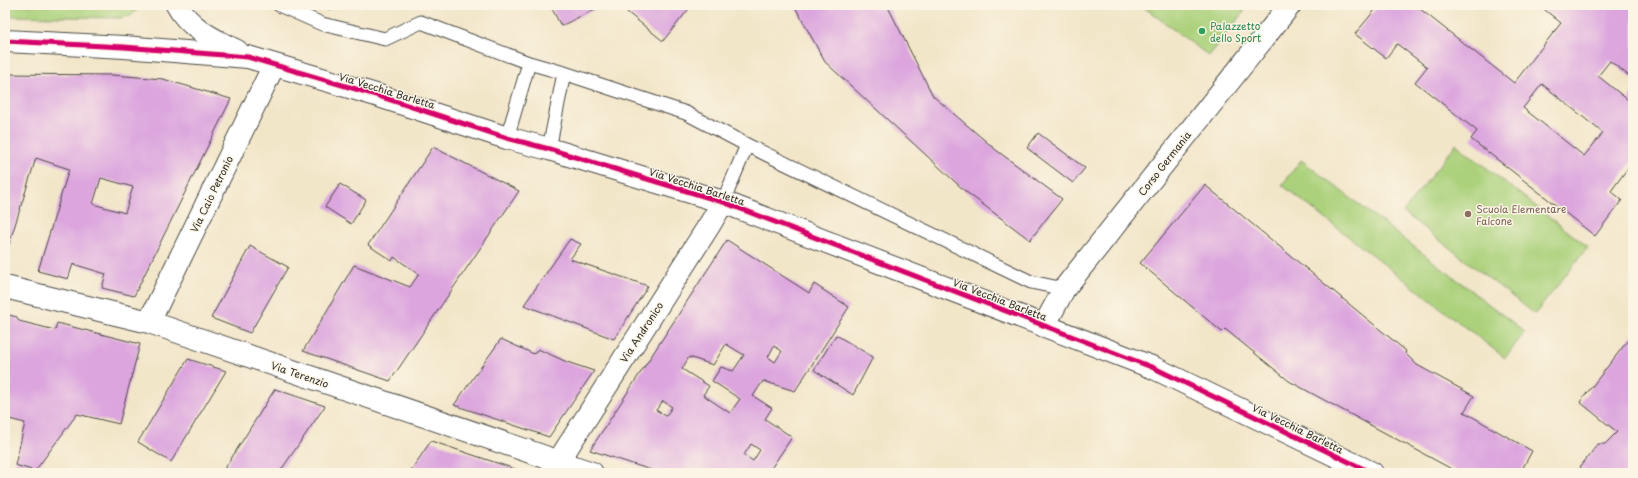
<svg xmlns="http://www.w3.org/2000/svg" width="1638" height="478" font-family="'Playpen Sans',sans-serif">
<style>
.green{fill:#abd17c;stroke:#6b7e54}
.building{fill:#dca5de;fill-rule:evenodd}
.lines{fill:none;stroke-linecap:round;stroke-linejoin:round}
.lane-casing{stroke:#494743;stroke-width:15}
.street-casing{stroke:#494743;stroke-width:24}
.lane{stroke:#fff;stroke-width:13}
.street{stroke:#fff;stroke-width:22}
.cycleway-casing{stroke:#fcf5e5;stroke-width:8}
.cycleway{stroke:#d6006c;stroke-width:5}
.leisure-dot{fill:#2e9e5b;stroke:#fcf5e5;stroke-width:1.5}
.education-dot{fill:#8d6e63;stroke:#fcf5e5;stroke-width:1.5}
.labels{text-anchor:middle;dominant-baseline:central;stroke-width:3;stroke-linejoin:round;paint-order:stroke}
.leisure-label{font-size:10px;fill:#27864d;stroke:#fcf5e5;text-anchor:start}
.street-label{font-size:10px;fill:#2b2b2b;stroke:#fcf5e5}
.education-label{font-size:10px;fill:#785e54;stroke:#fcf5e5;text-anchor:start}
</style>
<rect width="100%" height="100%" fill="#fcf5e5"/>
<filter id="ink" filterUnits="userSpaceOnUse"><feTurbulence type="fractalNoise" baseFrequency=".025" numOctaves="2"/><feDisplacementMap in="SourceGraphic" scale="8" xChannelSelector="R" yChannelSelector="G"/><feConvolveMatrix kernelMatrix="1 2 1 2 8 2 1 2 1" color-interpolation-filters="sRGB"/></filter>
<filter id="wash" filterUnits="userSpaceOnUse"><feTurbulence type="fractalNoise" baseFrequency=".012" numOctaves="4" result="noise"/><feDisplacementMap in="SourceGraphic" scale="16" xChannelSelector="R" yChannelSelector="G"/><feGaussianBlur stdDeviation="0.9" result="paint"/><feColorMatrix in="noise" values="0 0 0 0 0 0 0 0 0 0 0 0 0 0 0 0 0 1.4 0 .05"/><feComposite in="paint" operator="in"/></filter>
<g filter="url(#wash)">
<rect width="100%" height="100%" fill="#f2e6c9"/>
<!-- green -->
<path class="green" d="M5,5H142L131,16L119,18L5,16Z
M1141,5H1249L1209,56Z
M1456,144L1588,247L1535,314L1403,212Z
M1301,160L1525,332L1505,358L1282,185Z"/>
<g id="blocks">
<!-- building -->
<path class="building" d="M327,5H339L329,10Z
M550,5H603L561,26Z
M625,5H692L663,41L627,12Z
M794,5H887L933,96L996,150L1062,199L1030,240L965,191L825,62Z
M1379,5H1415L1514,83L1561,23L1539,5H1633V79L1610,61L1598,76L1628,100L1633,93V161L1611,191L1622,200L1595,236L1471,139L1477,131L1415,82L1427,67L1397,44L1386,58L1355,34ZM1542,84L1603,133L1584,156L1523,108Z
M5,74L113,75L163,79L231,99L134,296L102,288L106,274L73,264L68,279L38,271L69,169L36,158L5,257ZM101,178L133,187L125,213L93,204Z
M1038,133L1085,168L1073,183L1027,148Z
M433,147L519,191L390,381L303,351L354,265L410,287L419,274L394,257L392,261L368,245Z
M340,184L366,200L351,224L325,207Z
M1205,185L1406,351L1405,353L1417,365L1474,396L1464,412L1532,451L1520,473H1459L1289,381L1225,329L1222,332L1140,263Z
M570,239L581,244L570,259L648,286L614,339L524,305Z
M727,240L809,293L814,284L849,307L795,391L763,381L753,396L772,408L765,419L792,437L768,473H660L590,450ZM726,344L744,355L733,371L721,367L712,381L740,399L730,413L703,395L709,386L682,369L689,357L713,365ZM774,346L782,351L775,362L768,357ZM663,401L672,407L666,416L656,410ZM751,444L760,450L753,461L744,455Z
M250,246L288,267L250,333L211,318Z
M5,314L17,317L19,321L55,330L57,323L140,344L119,424L77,414L35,471L15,465L25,423L5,418Z
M1633,334V473H1587L1580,467L1598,444H1605L1617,432L1580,402Z
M836,335L873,357L853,395L814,370Z
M501,339L534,354L538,349L567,362L594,371L549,437L454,405Z
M188,359L226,371L171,462L138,442Z
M275,389L325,406L279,473H222Z
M431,441L527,473H409Z"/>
</g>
</g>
<g filter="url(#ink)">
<use href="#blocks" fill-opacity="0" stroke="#494743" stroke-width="1"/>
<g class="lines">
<defs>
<path id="lane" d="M279,5L322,24L385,39L421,22L529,63L564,73L686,113L747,145L1031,282L1064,289
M507,138L529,63
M549,149L564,73
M723,202L747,145"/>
<path id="street" d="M177,5C189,28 214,40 237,51
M5,41L124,47L248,57L376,95L507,138L549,149L723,202L1154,368L1372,473
M5,287L149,322L592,473
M149,322L274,65
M1044,326L1064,289L1290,5
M558,462L710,224L723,202"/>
</defs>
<!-- lane casing -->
<use href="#lane" class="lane-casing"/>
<!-- street casing -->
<use href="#street" class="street-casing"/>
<!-- lane -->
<use href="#lane" class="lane"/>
<!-- street -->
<use href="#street" class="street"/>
<defs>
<path id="cycleway" d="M5,41L124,47L248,57L376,95L507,138L549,149L723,202L1154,368L1372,473"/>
</defs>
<!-- cycleway casing -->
<use href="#cycleway" class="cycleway-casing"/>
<!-- cycleway -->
<use href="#cycleway" class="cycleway"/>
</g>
</g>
<!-- markers -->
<circle class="leisure-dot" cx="1202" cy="31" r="4"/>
<circle class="education-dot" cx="1468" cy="214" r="4"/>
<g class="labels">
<!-- leisure labels -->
<g class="leisure-label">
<text x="1210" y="25">Palazzetto<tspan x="1210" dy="12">dello Sport</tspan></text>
</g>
<!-- street labels -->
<g class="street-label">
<text transform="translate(387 90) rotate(17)">Via Vecchia Barletta</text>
<text transform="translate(1164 163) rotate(-52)">Corso Germania</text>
<text transform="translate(697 186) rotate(18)">Via Vecchia Barletta</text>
<text transform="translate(211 194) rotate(-64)">Via Caio Petronio</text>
<text transform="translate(1000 299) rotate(21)">Via Vecchia Barletta</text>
<text transform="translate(641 332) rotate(-57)">Via Andronico</text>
<text transform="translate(300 374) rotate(19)">Via Terenzio</text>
<text transform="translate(1298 428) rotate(26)">Via Vecchia Barletta</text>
</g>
<!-- education labels -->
<g class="education-label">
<text x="1476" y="208">Scuola Elementare<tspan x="1476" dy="12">Falcone</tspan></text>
</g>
</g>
<!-- margin -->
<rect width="1638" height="478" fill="none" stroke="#fcf5e5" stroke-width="20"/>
</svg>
